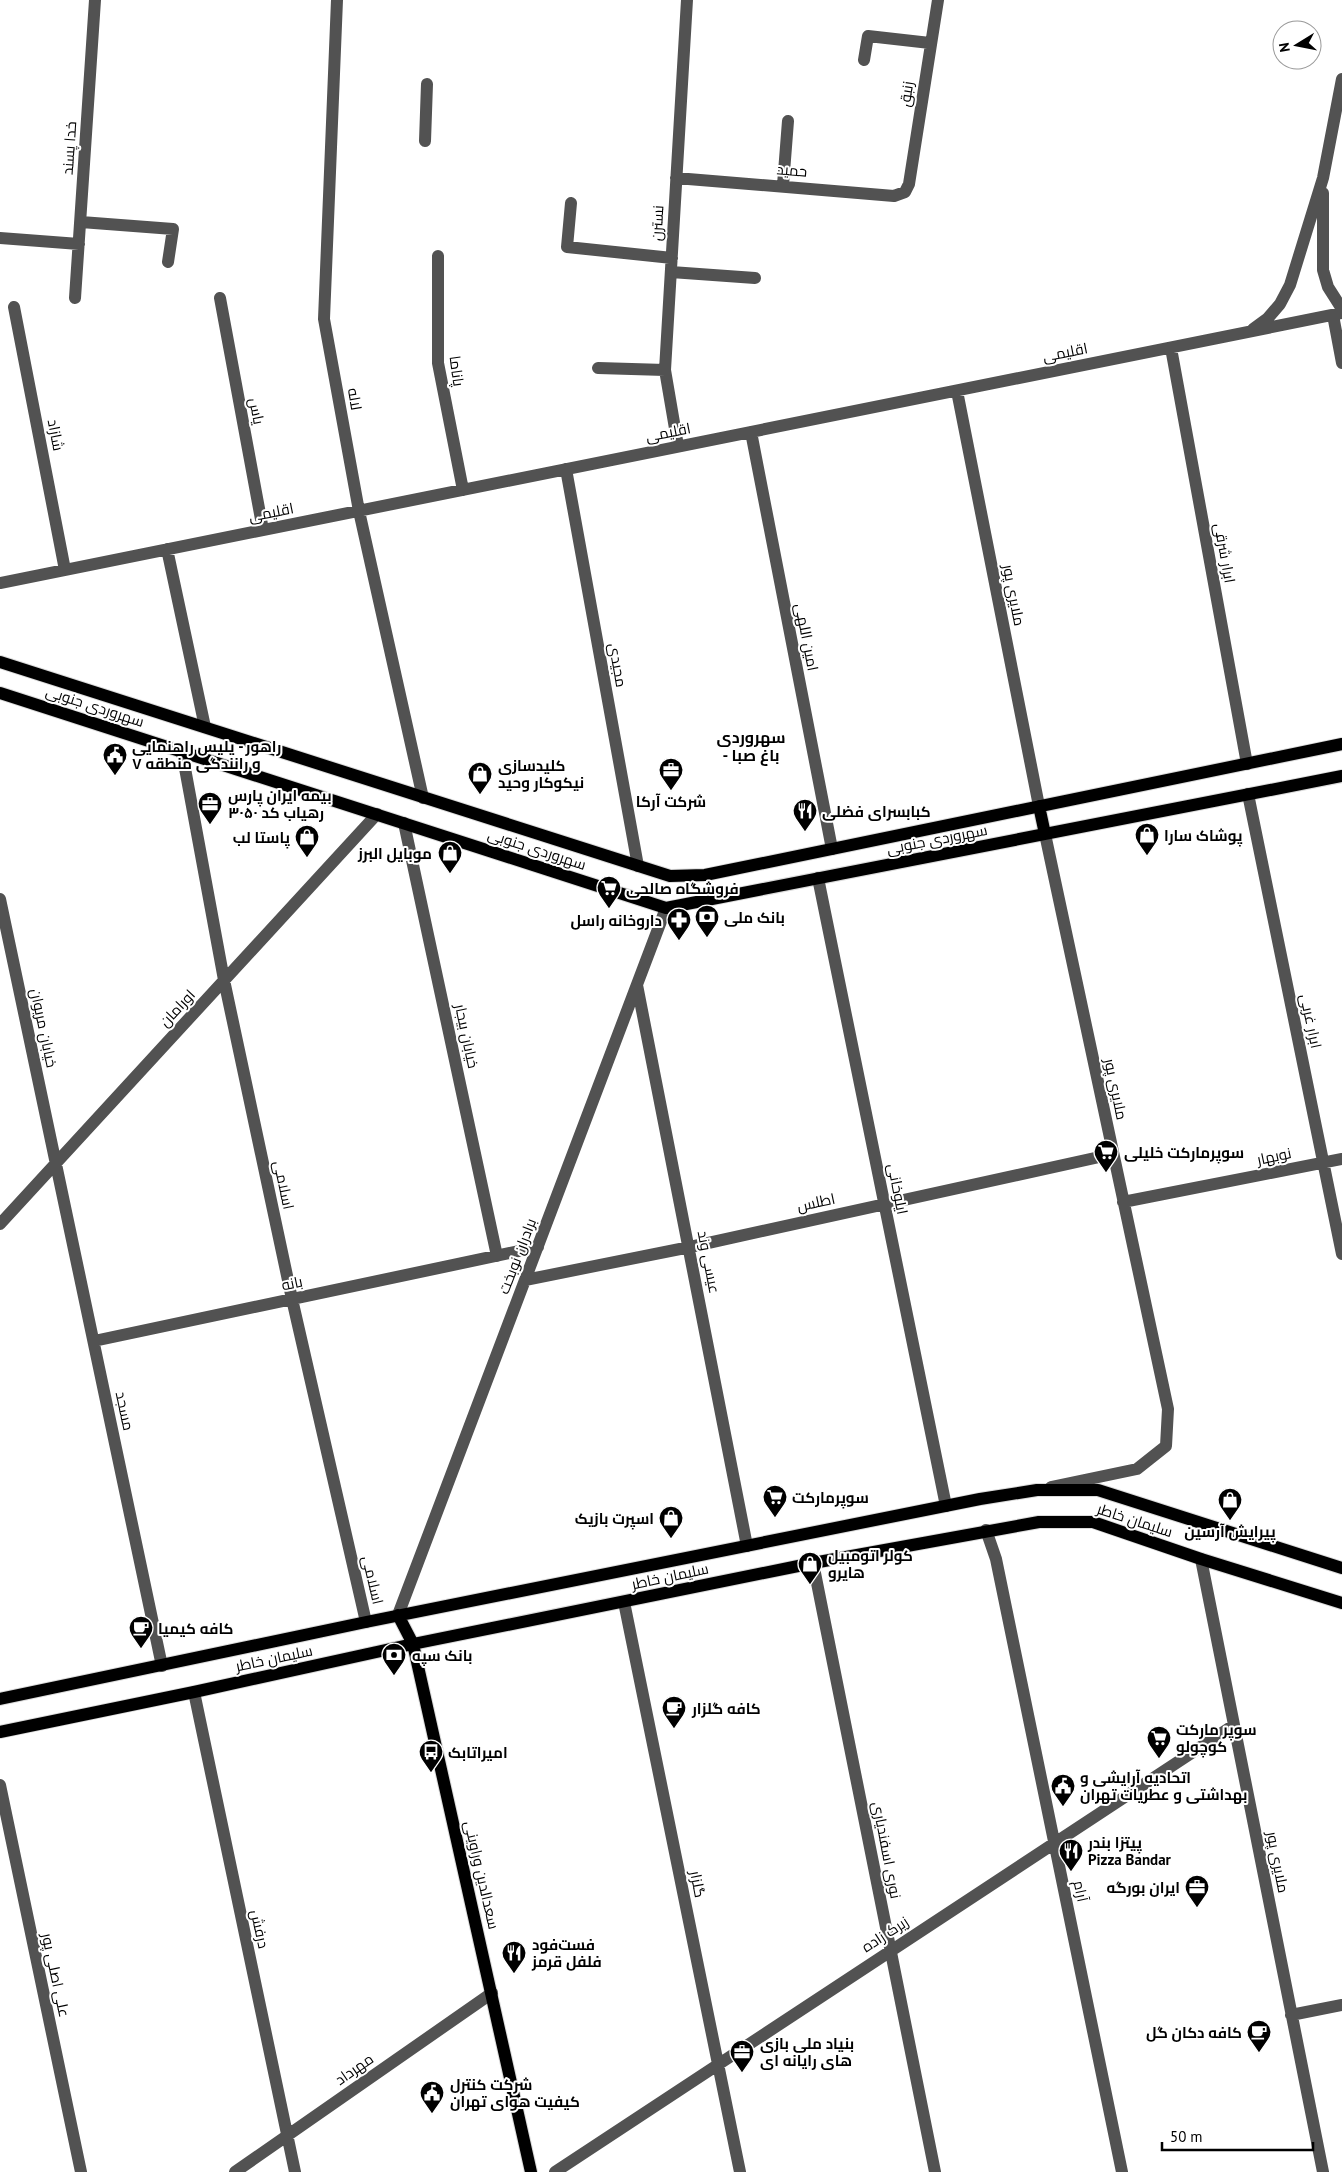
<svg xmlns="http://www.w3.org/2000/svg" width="1342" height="2172" font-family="'PT Sans',Cairo,sans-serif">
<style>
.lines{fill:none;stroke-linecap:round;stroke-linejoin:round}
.major-casing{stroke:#dbdbdb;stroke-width:14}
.minor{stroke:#525252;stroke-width:12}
.major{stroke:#000;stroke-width:12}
.labels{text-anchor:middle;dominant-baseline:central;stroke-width:4;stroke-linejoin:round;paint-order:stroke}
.street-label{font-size:15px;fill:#000;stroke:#fff}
.poi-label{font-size:15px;font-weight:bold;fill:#000;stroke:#fff;text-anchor:start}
.neighbourhood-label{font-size:16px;font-weight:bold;fill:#000;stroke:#fff}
</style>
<rect width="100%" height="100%" fill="#fff"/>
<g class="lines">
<defs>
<path id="major" d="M0,662L670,876L705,875L1342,744
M0,693L666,908L1342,776
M1039,806L1045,834
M398,1615L413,1644L531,2172
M0,1699L366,1622L980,1499L1037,1490H1098L1342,1568
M0,1732L194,1692L413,1644L813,1563L1039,1522H1093L1201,1559L1342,1603"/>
</defs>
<!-- major casing -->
<use href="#major" class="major-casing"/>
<!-- minor -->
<path class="minor" d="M337,0L324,319L359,511L423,798
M864,60L868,36L930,43
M425,141L427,84
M676,178L894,196L905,192L909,184L938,0
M783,185L788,121
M1323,193V270L1328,287L1342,309
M571,203L567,247L672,258
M81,222L173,229L168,262
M0,238L79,244
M438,256V363L463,490
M671,272L755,278
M75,298L95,0
M220,298L263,530
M14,307L65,570
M1333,315L1342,363
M1253,329L1268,318L1280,304L1290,285L1323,178L1342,79
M1171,348L1247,764
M598,368L665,370
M957,391L1039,806
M751,432L832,849
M678,446L665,370L687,0
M566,469L638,866
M167,549L205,727
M0,583L1342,313
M182,752L224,980L292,1299L366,1622
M1248,794L1342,1254
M404,823L497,1256
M1045,834L1168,1409L1166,1446L1137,1469L1051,1487
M818,878L946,1506
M0,899L162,1666
M637,985L747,1546
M1123,1202L1342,1159
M0,1224L377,814
M525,1280L690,1247L1113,1154
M94,1341L538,1247
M986,1530L996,1559L1122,2172
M1201,1559L1323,2172
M813,1563L935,2172
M624,1602L740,2172
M398,1615L666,908
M194,1692L295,2172
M0,1785L81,2172
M1291,2015L1342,2005
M235,2172L492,1993
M555,2172L1234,1725"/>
<!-- major -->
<use href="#major" class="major"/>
</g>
<!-- icons -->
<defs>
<symbol id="civic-pin" viewBox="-11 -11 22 30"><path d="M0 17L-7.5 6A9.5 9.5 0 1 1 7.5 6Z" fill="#000" stroke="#fff"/><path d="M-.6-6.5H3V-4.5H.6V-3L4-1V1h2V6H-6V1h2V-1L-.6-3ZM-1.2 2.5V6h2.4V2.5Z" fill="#fff"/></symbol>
<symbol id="office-pin" viewBox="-11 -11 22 30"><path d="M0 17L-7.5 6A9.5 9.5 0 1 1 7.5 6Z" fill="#000" stroke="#fff"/><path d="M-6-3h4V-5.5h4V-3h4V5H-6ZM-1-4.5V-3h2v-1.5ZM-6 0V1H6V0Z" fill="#fff"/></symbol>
<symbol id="shop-pin" viewBox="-11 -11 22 30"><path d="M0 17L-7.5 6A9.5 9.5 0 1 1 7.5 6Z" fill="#000" stroke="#fff"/><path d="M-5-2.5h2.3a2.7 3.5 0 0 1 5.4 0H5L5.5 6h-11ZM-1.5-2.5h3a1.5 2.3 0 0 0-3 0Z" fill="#fff"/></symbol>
<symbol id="restaurant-pin" viewBox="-11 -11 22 30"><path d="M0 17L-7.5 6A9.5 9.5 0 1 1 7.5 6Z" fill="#000" stroke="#fff"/><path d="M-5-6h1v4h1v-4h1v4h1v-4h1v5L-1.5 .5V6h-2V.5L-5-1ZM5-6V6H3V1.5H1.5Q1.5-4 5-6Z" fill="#fff"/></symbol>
<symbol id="supermarket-pin" viewBox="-11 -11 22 30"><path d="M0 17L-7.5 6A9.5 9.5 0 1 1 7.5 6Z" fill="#000" stroke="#fff"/><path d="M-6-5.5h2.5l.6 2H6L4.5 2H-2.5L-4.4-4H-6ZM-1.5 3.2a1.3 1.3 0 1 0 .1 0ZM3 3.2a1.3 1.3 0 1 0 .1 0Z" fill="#fff"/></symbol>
<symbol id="bank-pin" viewBox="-11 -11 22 30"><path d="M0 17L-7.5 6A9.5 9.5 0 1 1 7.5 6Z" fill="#000" stroke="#fff"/><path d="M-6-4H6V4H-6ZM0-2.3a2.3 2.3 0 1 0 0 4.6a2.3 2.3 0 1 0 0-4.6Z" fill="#fff"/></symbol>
<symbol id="pharmacy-pin" viewBox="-11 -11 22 30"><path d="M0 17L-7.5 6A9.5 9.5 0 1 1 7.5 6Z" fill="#000" stroke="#fff"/><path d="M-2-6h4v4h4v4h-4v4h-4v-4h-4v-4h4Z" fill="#fff"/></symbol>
<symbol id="cafe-pin" viewBox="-11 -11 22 30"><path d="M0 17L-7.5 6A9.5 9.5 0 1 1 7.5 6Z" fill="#000" stroke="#fff"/><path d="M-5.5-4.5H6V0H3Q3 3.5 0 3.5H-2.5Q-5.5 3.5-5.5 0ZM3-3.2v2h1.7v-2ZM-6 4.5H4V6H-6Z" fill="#fff"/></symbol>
<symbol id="bus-pin" viewBox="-11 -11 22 30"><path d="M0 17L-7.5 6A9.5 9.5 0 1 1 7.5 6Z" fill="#000" stroke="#fff"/><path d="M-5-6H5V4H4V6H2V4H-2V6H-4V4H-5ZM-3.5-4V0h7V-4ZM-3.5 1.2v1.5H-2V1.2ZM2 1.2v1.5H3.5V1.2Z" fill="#fff"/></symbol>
</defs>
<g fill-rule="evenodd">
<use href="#civic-pin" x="101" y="741" width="28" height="38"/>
<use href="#office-pin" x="657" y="756" width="28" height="38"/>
<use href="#shop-pin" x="466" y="760" width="28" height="38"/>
<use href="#office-pin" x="196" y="790" width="28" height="38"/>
<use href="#restaurant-pin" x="791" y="797" width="28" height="38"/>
<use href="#shop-pin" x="1133" y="821" width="28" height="38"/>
<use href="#shop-pin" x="293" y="823" width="28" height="38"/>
<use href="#shop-pin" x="436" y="839" width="28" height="38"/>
<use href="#supermarket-pin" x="595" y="874" width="28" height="38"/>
<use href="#bank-pin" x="693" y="903" width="28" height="38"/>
<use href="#pharmacy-pin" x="665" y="906" width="28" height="38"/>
<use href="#supermarket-pin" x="1092" y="1138" width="28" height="38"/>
<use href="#supermarket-pin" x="761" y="1483" width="28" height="38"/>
<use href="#shop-pin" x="1216" y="1486" width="28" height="38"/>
<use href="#shop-pin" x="657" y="1504" width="28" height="38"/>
<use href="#shop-pin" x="796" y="1550" width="28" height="38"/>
<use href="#cafe-pin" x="127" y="1614" width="28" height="38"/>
<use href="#bank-pin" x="380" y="1641" width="28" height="38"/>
<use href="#cafe-pin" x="660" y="1694" width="28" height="38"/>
<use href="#supermarket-pin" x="1145" y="1724" width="28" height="38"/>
<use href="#bus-pin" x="417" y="1738" width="28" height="38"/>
<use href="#civic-pin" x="1049" y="1772" width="28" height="38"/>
<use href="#restaurant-pin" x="1057" y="1837" width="28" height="38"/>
<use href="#office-pin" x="1183" y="1873" width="28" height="38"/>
<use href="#restaurant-pin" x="500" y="1939" width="28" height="38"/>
<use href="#cafe-pin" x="1245" y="2018" width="28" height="38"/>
<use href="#office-pin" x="728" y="2038" width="28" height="38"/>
<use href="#civic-pin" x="418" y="2079" width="28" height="38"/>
</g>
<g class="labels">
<!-- street labels -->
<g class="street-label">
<text transform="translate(906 94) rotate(-81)">زنبق</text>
<text transform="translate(69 148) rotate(-86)">خدا پسند</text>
<text transform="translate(792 170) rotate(5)">حمید</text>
<text transform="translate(657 223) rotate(-87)">نسترن</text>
<text transform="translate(1065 352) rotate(-11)">اقلیمی</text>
<text transform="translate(457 371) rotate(82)">پاناما</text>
<text transform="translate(355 399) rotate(80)">لاله</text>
<text transform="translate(257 411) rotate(79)">یاس</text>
<text transform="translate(668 432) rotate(-11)">اقلیمی</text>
<text transform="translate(56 435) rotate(79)">شازاد</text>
<text transform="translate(271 512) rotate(-11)">اقلیمی</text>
<text transform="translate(1225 553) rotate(80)">ابرار شرقی</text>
<text transform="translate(1014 595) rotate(79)">ملایری پور</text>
<text transform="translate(807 637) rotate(79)">امین اللهی</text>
<text transform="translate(618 665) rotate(80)">مجیدی</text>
<text transform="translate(95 706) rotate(18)">سهروردی جنوبی</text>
<text transform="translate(937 839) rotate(-11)">سهروردی جنوبی</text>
<text transform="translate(537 849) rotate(18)">سهروردی جنوبی</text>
<text transform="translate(177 1008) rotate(-47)">اورامان</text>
<text transform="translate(1311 1021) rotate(78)">ابرار غربی</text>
<text transform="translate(44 1028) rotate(78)">خیابان مریوان</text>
<text transform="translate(467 1036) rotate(78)">خیابان بیجار</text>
<text transform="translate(1116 1089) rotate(78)">ملایری پور</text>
<text transform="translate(1274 1156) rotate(-12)">نوبهار</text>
<text transform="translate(284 1185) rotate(78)">اسلامی</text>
<text transform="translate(898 1189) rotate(79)">ایلوخانی</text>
<text transform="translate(816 1202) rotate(-12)">اطلس</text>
<text transform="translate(517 1256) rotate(-69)">برادران نوبخت</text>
<text transform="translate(709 1262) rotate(79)">عیسی وند</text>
<text transform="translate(292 1283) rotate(-12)">بانه</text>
<text transform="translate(125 1411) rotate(78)">مسجد</text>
<text transform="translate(1135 1520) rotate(18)">سلیمان خاطر</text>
<text transform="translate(670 1576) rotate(-12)">سلیمان خاطر</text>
<text transform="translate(373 1580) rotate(77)">اسلامی</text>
<text transform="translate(274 1658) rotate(-12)">سلیمان خاطر</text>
<text transform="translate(887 1850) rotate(79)">نوری اسفندیاری</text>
<text transform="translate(1278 1862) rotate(79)">ملایری پور</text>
<text transform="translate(482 1875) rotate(77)">سعدالدین وراوینی</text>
<text transform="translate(698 1884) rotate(79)">گلزار</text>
<text transform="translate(1081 1891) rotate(78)">آرام</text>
<text transform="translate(260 1929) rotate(78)">درفش</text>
<text transform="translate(885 1934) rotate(-33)">زیرک زاده</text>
<text transform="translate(56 1975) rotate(78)">علی اصلی پور</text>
<text transform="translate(354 2069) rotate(-35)">مهرداد</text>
</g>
<!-- poi labels -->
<g class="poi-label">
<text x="132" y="746">راهور - پلیس راهنمایی<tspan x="132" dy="17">و رانندگی منطقه ۷</tspan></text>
<text x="498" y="765">کلیدسازی<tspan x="498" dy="17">نیکوکار وحید</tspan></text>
<text x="228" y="795">بیمه ایران پارس<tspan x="228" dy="17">رهیاب کد ۳۰۵۰</tspan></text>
<text x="671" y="801" text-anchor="middle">شرکت آرکا</text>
<text x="822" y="811">کبابسرای فضلی</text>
<text x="1164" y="835">پوشاک سارا</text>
<text x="290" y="837" text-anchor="end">پاستا لب</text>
<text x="432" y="853" text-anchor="end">موبایل البرز</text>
<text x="626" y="888">فروشگاه صالحی</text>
<text x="724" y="917">بانک ملی</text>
<text x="662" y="920" text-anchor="end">داروخانه راسل</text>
<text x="1124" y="1152">سوپرمارکت خلیلی</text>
<text x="792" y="1497">سوپرمارکت</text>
<text x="654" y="1518" text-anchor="end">اسپرت بازیک</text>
<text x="1230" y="1531" text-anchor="middle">پیرایش آرسین</text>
<text x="828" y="1555">کولر اتومبیل<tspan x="828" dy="17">هایرو</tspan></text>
<text x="158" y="1628">کافه کیمیا</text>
<text x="412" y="1655">بانک سپه</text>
<text x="692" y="1708">کافه گلزار</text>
<text x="1176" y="1729">سوپر مارکت<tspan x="1176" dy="17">کوچولو</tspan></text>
<text x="448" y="1752">امیراتابک</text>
<text x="1080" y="1777">اتحادیه آرایشی و<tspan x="1080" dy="17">بهداشتی و عطریات تهران</tspan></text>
<text x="1088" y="1842">پیتزا بندر<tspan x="1088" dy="17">Pizza Bandar</tspan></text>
<text x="1180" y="1887" text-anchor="end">ایران بورگه</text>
<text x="532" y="1944">فست‌فود<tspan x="532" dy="17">فلفل قرمز</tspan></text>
<text x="1242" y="2032" text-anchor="end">کافه دکان گل</text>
<text x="760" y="2043">بنیاد ملی بازی<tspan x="760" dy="17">های رایانه ای</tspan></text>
<text x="450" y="2084">شرکت کنترل<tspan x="450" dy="17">کیفیت هوای تهران</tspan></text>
</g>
<!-- neighbourhood labels -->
<g class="neighbourhood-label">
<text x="751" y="737">سهروردی<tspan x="751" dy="18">- باغ صبا</tspan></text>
</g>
</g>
<!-- north arrow -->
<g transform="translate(1297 45) rotate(260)"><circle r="24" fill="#ffffff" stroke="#999999"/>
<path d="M0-4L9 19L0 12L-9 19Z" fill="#000000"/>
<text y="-8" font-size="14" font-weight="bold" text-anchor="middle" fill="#000000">N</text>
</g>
<!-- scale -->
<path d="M1162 2142v8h151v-8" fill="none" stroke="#000000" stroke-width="2.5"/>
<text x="1170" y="2142" font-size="15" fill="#000000" stroke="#ffffff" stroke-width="4" paint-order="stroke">50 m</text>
</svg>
